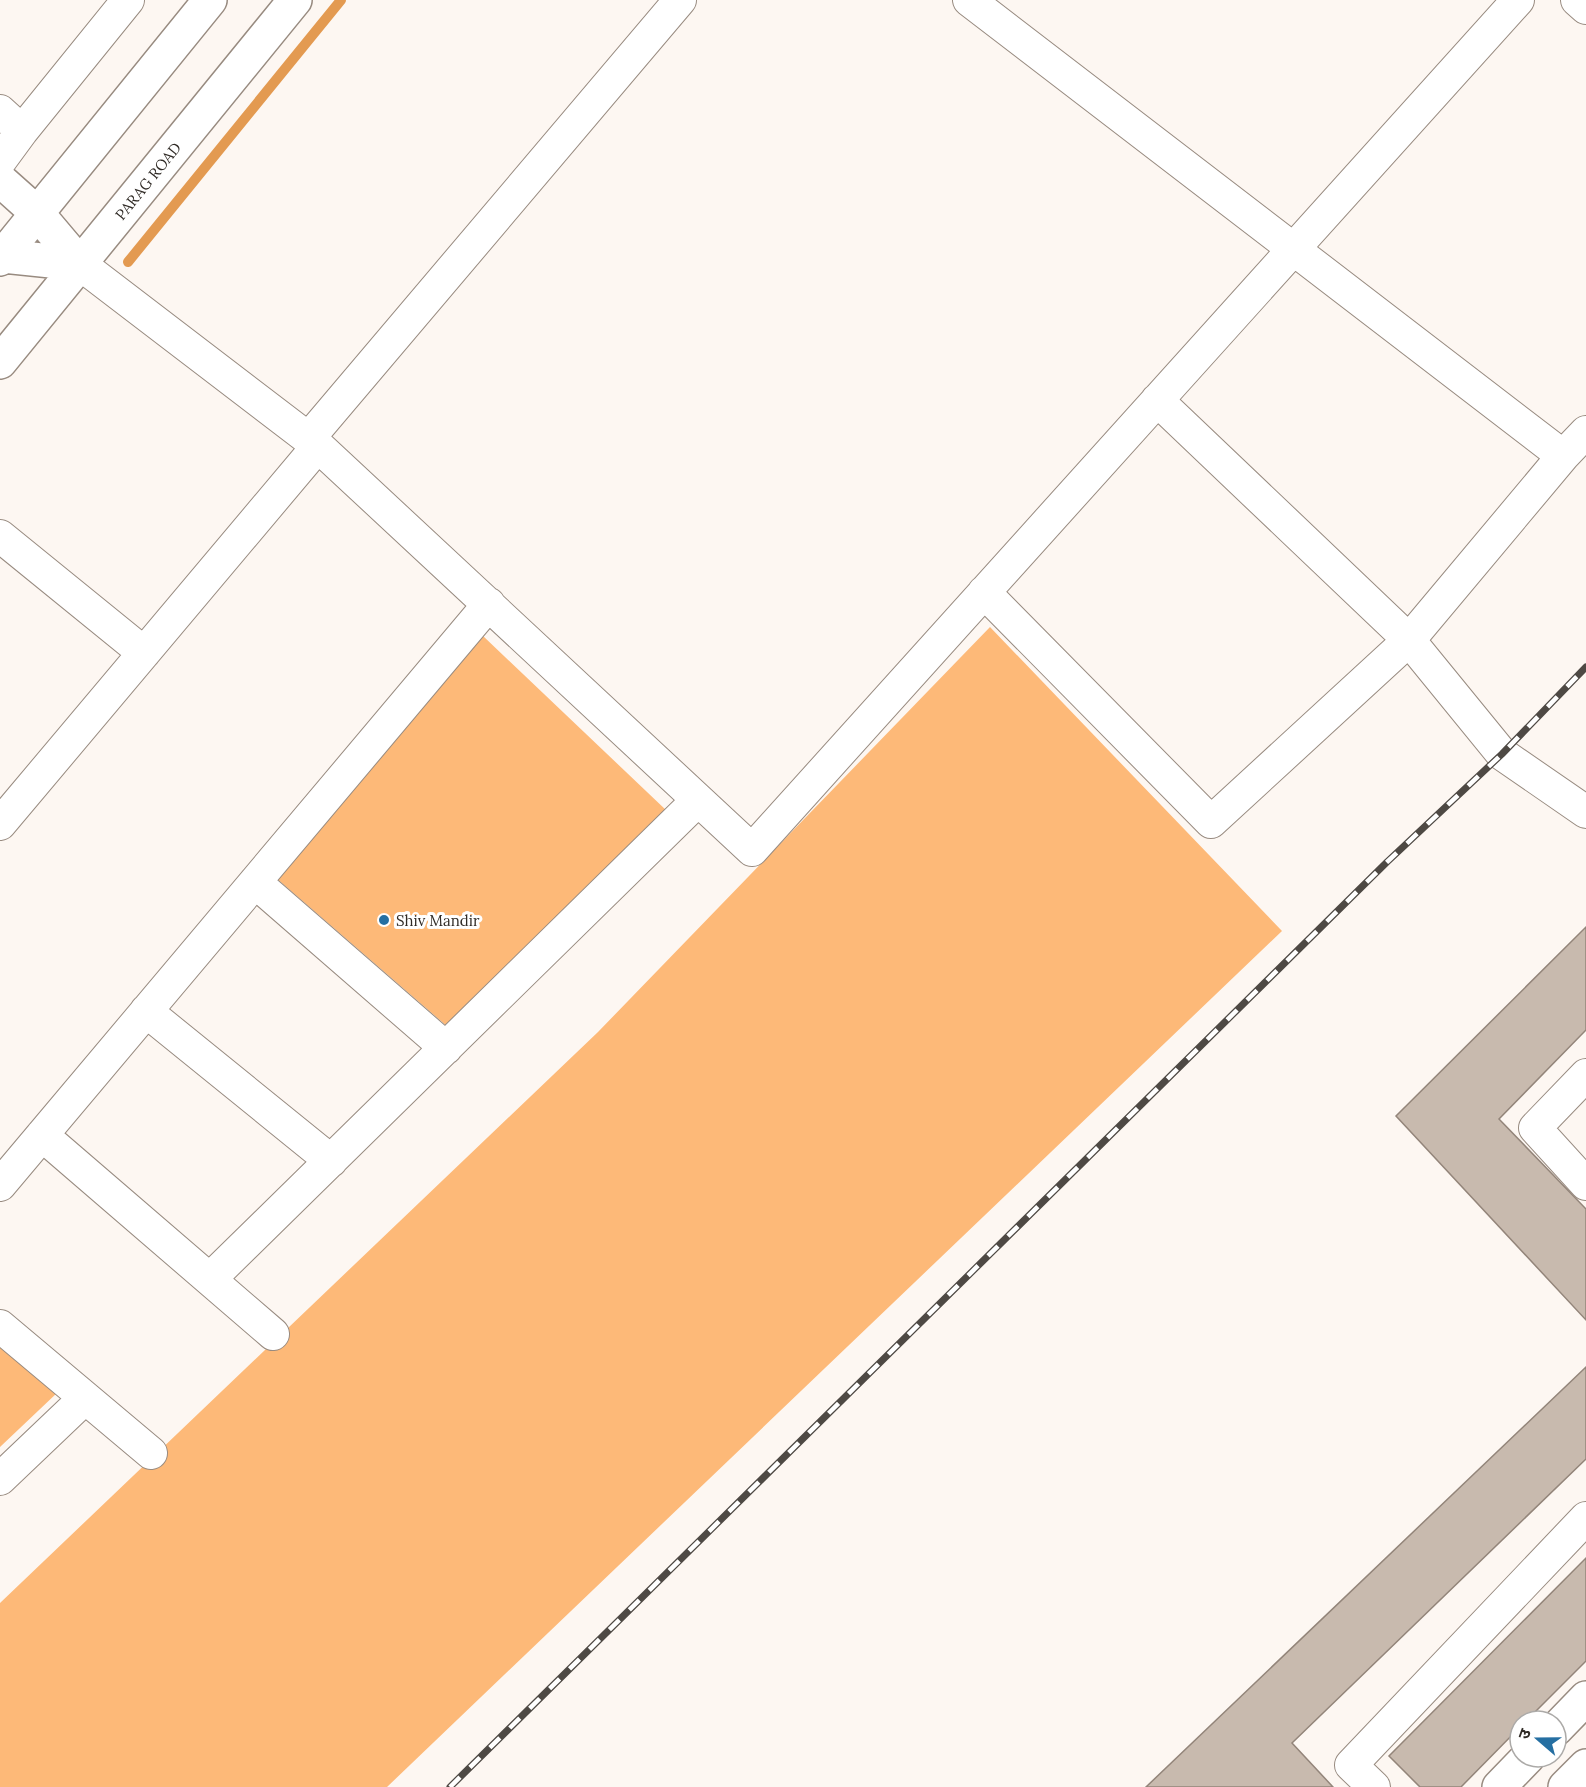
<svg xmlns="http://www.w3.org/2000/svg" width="1586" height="1787" font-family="Lora,'Noto Sans Devanagari',serif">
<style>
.green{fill:#fdb978}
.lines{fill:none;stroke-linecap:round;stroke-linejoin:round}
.stream{stroke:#e39a51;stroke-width:10}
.building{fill:#c8baae;stroke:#93857a;stroke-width:1.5}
.minor-casing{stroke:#988b80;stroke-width:34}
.tertiary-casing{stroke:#988b80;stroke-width:36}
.minor{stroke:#fff;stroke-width:32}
.tertiary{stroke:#fff;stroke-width:33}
.rail-casing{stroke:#4e4944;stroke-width:7}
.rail{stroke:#fff;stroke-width:4.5;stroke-dasharray:14;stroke-linecap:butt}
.poi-dot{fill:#256fa2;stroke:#fff;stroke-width:2}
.labels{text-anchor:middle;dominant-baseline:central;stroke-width:6;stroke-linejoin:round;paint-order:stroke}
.street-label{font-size:15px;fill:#2f2a25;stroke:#fff}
.poi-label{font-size:15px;fill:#2f2a25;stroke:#fff;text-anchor:start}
</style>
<rect width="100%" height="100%" fill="#fdf7f2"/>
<!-- green -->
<path class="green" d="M990,627L1282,931L387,1787H0V1603L598,1032Z
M482,635L667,811L449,1028L276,878Z
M0,1344L58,1392L0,1447Z"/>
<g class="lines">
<!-- stream -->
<path class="stream" d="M128,262L341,0"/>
</g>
<!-- building -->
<path class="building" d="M1586,927V1030L1499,1119L1586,1209V1320L1396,1116Z
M1586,1367V1459L1292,1743L1333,1787H1146Z
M1586,1558V1661L1526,1721H1520V1727L1461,1787H1420L1389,1756Z"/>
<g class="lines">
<defs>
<path id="minor" d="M969,0L1563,456
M1577,0L1586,8
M0,111L22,131
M0,161L22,131L128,0
M80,264L318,446L752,850L1518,0
M1157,400L1409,640L1502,754L1586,812
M309,438L680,0
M0,536L144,653
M984,592L1211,822L1409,640L1563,456L1586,432
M0,824L318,446
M255,882L446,1048
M146,1011L331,1161
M1586,1075L1535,1128L1586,1184
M42,1135L273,1334
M0,1185L489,604
M210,1279L698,800
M0,1326L151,1453
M0,1479L85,1398
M1374,1787L1351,1765L1586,1518"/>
<path id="tertiary" d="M0,180L37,213L80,264
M0,254L3,256L80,264
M0,259L210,0
M0,362L295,0
M1556,1729L1586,1698
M1499,1787L1528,1757
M1565,1787L1586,1766"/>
</defs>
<!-- minor casing -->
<use href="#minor" class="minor-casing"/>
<!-- tertiary casing -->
<use href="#tertiary" class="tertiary-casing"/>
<!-- minor -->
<use href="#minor" class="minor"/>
<!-- tertiary -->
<use href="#tertiary" class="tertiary"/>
<defs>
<path id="rail" d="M450,1787L1387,862L1502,754L1586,667"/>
</defs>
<!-- rail casing -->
<use href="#rail" class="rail-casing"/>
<!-- rail -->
<use href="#rail" class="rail"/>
</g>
<!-- markers -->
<circle class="poi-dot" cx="384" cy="920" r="6"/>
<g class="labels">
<!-- street labels -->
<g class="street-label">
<text transform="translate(148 181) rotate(-51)">PARAG ROAD</text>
</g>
<!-- poi labels -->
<g class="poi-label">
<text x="396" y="920">Shiv Mandir</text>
</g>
</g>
<!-- north arrow -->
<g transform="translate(1538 1739) rotate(290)"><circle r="28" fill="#ffffff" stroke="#acaaa8" stroke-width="1.5"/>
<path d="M0-4.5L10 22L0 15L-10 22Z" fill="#256fa2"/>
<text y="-9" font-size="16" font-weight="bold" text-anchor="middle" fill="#2f2a25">उ</text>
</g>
</svg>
